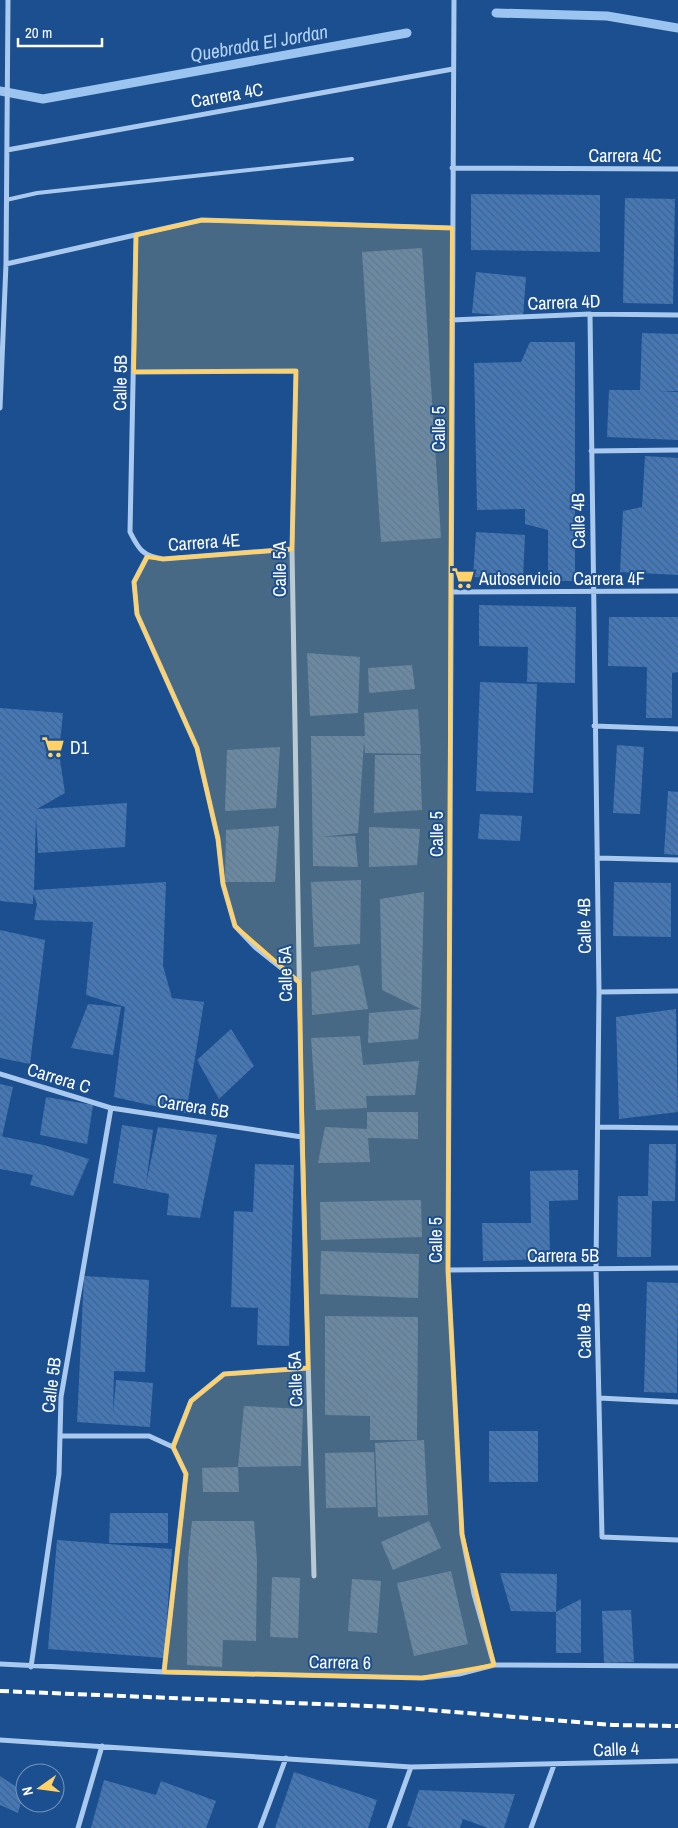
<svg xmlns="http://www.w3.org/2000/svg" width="678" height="1828" font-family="'Archivo Narrow',sans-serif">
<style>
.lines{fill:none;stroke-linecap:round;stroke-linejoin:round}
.stream{stroke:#9cc4f0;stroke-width:9}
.building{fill:url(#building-back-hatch)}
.lane{stroke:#a9c9ee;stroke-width:4}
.street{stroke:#a9c9ee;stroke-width:5}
.rail{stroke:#fff;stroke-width:4;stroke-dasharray:9 4;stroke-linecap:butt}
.marked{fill:#ffd166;fill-opacity:0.2;stroke:#ffd166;stroke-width:4;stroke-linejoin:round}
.labels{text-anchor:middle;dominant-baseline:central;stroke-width:4;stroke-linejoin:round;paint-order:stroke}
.street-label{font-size:18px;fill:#fff;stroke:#1b4f8f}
.poi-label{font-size:18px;fill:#fff;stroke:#1b4f8f;text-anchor:start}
.water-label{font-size:19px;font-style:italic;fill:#b5d3f5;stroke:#1b4f8f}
</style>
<defs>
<pattern id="building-back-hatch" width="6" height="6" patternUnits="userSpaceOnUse" patternTransform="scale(1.25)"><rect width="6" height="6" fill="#4478b7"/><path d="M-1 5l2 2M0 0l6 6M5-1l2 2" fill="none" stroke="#486282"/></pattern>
</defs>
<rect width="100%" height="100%" fill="#1b4f8f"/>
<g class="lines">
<!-- stream -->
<path class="stream" d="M496,13L607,16L678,28
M0,91L43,99L407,33"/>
</g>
<!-- building -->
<path class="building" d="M471,194L600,195V252L471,250Z
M625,198L675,199L673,304L623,303Z
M422,248L441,538L381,542L362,252Z
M476,272L526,277L523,317L472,313Z
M642,333L678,334V391H658L678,392V440L607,437L609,390H640Z
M530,342H575V581H548V530L525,524V509L477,510L474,363L521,362Z
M645,456L678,458V575L620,572L623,511L642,507Z
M476,532L525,535L523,579L473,577Z
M479,605L576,607L575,683L527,682L528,647L479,646Z
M609,617H678V672L672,673V718H646L647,667L608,666Z
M307,653L360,657L358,713L310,716Z
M412,665L415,689L369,693L368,668Z
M480,682L537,684L533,793L476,791Z
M0,708L63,713L59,753L65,793L37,809L127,803L125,847L38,853L36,816L34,890L166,882L163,966L172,998L204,1002L186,1113L114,1097L125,1007L86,995L93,922L34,920L37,904L33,894V904L0,901Z
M418,709L421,754L365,753L364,741L358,833L321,837L355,836L358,867L313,866L311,736H365L364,713Z
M617,745L644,747L640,814L613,813Z
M280,747L276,808L225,811L227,750Z
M375,755H420L422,810L374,813Z
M668,791L678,792V855L664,854Z
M480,814L522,816L520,841L478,839Z
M279,826L275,882H225L226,830Z
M369,827L420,829L417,865L369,867Z
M361,880L360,944L314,947L311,882Z
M614,882L671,883V937L613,936Z
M424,892L421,1009L418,1039L368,1043L369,1013L421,1009L382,990L380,899Z
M0,930L45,940L30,1064L0,1058Z
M359,965L368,1009L312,1015L311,972Z
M88,1004L121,1007L113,1055L71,1048Z
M676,1009L678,1112L619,1119L616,1017Z
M231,1029L254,1066L219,1099L197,1060Z
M360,1036L363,1065L419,1061L415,1095L366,1096L367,1108L316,1110L311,1038Z
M0,1084L13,1087L2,1137L0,1135Z
M46,1097L93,1105L87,1144L40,1135Z
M367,1112H418V1139L368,1138L370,1162L318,1163L325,1127L367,1129Z
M122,1125L153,1130L146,1184L158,1127L217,1135L200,1218L167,1215L169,1194L113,1183Z
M0,1136L44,1145L89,1159L73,1196L30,1185L33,1175L0,1169Z
M649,1144H676L675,1201H652L651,1257H617L618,1196H648Z
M255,1164L294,1165L289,1346L257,1345L258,1308L231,1307L234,1211L253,1212Z
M578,1170V1200L549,1201L550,1259L483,1261L482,1223H531L530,1171Z
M421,1200L422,1237L321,1240L320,1202Z
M321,1251L419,1254L418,1298L320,1294Z
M84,1276L149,1280L145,1372L114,1371L113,1414L116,1380L153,1383L150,1427L77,1422Z
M647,1282L678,1283L677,1393L644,1392Z
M325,1316L418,1317L417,1440H370V1416L325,1415Z
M244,1406L303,1409L301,1466L238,1467Z
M489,1431H538V1482H489Z
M424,1440L428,1515L378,1517L375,1443Z
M374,1452L376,1507L326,1508L325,1453Z
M238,1467L239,1492H203L202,1468Z
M110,1513H168V1543H109Z
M192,1521H254L257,1561L256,1641L223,1640L222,1667L187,1665L188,1559Z
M429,1521L441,1548L393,1570L381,1542Z
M57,1540L172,1549L164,1658L48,1649Z
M451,1571L468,1644L414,1656L397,1583Z
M500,1573L557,1574L556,1612L581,1599V1653H556V1612L511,1611Z
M272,1577L300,1578L298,1638L270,1637Z
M352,1579L381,1581L377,1633L348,1631Z
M631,1610L634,1662L604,1663L602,1611Z
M294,1772L377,1800L368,1828H275Z
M0,1776L24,1792L18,1813L0,1805Z
M104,1780L156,1795L161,1781L216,1801L206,1828H91Z
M419,1790L515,1794L504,1828H488L463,1819L460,1828H414L407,1826Z"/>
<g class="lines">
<!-- lane -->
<path class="lane" d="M6,200L37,193L352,159"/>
<!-- street -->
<path class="street" d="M454,0L448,1270L462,1534L474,1594L494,1665
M7,150L453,69
M452,168L678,169
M136,235L130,532C139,550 143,556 163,559L292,549
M6,264L202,220L452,228
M590,314L599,992L596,1269L602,1537L678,1540
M452,320L590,314L678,315
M134,372L296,371L292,549L302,1137L314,1576
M0,408L6,264L8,0
M591,451L678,450
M147,557L134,582L137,614L197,748L218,839L223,884L235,926L255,947L299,982
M451,592L678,591
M594,726L678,729
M597,858L678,860
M599,992L678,991
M0,1074L111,1108L302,1137
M598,1127L678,1128
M448,1270L678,1268
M599,1398L678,1402
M60,1436H149L173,1447
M173,1447L191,1401L224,1374L308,1368
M0,1664L164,1672L422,1678L459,1674L494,1665L678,1666
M31,1667L59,1474L61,1397L111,1108
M164,1672L186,1474L173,1447
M0,1740L411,1767L678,1761
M78,1828L102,1746
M260,1828L286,1758
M389,1828L411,1767
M531,1828L554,1765"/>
<!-- rail -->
<path class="rail" d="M0,1691L393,1707L613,1725L678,1726"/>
</g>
<!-- marked area -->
<path class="marked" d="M202,220L452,228L448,1270L462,1534L494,1665L422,1678L164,1672L186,1474L173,1447L191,1401L224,1374L308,1368L299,982L235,926L223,884L218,839L197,748L137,614L134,582L147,557L163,559L292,549L296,371L134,372L136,235Z"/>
<!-- icons -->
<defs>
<symbol id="supermarket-bare" viewBox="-9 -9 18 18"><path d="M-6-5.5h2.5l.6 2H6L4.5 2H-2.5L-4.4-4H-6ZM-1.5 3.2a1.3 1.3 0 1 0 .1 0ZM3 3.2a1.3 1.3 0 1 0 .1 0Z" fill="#ffd166" stroke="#1b4f8f" stroke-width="2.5" paint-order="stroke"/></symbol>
</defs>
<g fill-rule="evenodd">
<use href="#supermarket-bare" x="447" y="562" width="32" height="32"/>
<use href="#supermarket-bare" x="37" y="731" width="32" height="32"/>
</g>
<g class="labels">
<!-- street labels -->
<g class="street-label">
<text transform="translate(227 95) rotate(-10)">Carrera 4C</text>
<text x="625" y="155">Carrera 4C</text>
<text transform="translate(564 302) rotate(-2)">Carrera 4D</text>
<text transform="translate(120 383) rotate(-89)">Calle 5B</text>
<text transform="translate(438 429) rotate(-90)">Calle 5</text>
<text transform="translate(578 521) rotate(-91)">Calle 4B</text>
<text transform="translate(204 542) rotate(-4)">Carrera 4E</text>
<text transform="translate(279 569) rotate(-90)">Calle 5A</text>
<text x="609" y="578">Carrera 4F</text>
<text transform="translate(436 834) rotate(-90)">Calle 5</text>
<text transform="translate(584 926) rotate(-91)">Calle 4B</text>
<text transform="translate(285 974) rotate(-91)">Calle 5A</text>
<text transform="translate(59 1078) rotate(17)">Carrera C</text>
<text transform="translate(193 1106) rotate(9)">Carrera 5B</text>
<text transform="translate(435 1240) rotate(-90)">Calle 5</text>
<text x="563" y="1255">Carrera 5B</text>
<text transform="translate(584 1331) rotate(-91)">Calle 4B</text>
<text transform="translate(295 1379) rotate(-92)">Calle 5A</text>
<text transform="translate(51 1385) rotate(-83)">Calle 5B</text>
<text transform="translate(340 1662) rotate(1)">Carrera 6</text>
<text transform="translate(616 1749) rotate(-2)">Calle 4</text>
</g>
<!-- poi labels -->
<g class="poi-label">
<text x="479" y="578">Autoservicio</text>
<text x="70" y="747">D1</text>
</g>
<!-- water labels -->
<g class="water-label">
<text transform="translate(259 43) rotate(-10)">Quebrada El Jordan</text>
</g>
</g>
<!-- north arrow -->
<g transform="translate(40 1788) rotate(256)"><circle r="24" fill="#1b4f8f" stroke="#7695bc"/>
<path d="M0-4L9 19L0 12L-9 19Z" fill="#ffd166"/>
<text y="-8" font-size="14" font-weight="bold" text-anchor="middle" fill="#ffffff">N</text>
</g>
<!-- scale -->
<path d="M18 38v8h84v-8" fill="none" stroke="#ffffff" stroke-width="2.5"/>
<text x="25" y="38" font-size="15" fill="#ffffff" stroke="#1b4f8f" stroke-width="4" paint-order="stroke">20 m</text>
</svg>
